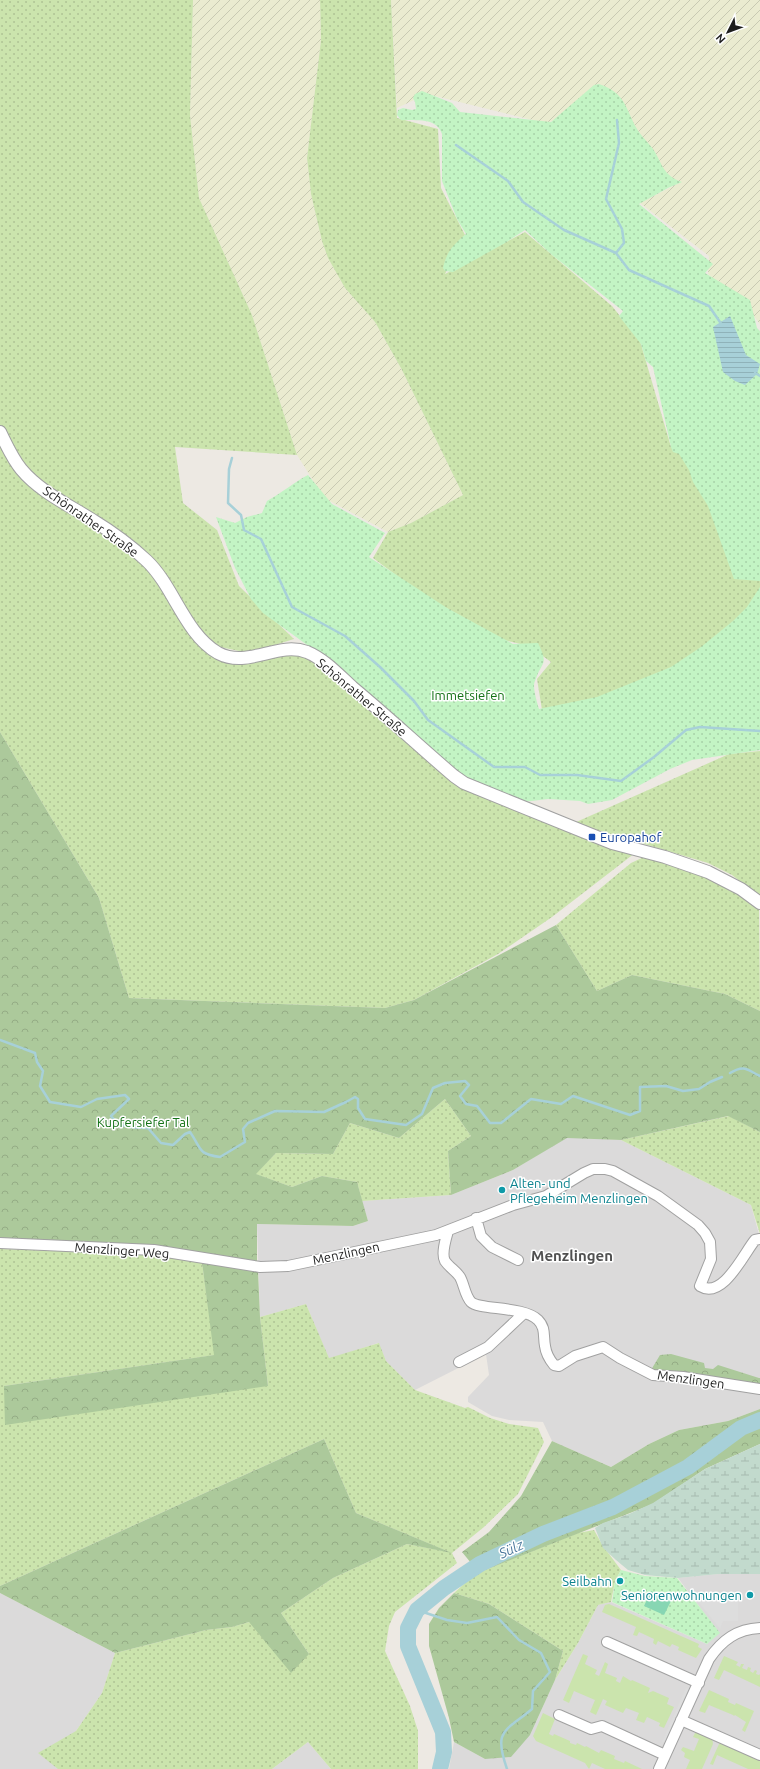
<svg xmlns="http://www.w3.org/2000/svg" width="760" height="1769" font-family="Ubuntu,sans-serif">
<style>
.residential{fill:#dbdada}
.farmland{fill:url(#farmland-furrows)}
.grass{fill:url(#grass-dots)}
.forest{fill:url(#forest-crowns)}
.wetland{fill:url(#wetland-marsh)}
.park{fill:url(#park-dots)}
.garden{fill:#cbe4ad}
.pitch{fill:#87d6b3}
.parking{fill:#ddd}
.water{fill:url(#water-rules)}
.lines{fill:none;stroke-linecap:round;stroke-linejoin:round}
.stream{stroke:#a7d0d8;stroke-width:2.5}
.river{stroke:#a7d0d8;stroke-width:16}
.minor-casing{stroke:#a1a1a1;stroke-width:12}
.tertiary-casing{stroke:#a1a1a1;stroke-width:14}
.minor{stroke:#fff;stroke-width:10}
.tertiary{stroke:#fff;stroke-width:12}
.transit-dot{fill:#1a4fb4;stroke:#fff;stroke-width:1.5}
.culture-dot{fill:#0f9aa8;stroke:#fff;stroke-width:1.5}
.labels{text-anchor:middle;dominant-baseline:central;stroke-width:3;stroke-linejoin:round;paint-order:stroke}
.street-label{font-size:13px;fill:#1d1d1d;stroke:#fff}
.park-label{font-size:13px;fill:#147216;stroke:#fff}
.transit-label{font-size:13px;fill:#164399;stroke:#fff;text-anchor:start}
.culture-label{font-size:13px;fill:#0d838f;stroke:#fff;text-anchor:end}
.water-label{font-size:14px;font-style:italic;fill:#4e7a9d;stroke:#fff}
.quarter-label{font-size:15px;font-weight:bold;fill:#505050;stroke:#fff}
</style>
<defs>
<pattern id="farmland-furrows" width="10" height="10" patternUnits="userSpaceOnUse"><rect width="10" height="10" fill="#eaebd0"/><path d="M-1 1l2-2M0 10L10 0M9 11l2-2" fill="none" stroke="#c8c9b2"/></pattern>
<pattern id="grass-dots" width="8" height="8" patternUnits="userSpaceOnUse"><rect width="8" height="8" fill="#cbe4ad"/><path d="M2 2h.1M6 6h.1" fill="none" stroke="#aec394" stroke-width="1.8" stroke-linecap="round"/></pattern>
<pattern id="forest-crowns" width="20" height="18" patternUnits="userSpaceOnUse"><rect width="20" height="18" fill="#acc99b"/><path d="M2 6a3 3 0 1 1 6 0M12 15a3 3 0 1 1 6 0" fill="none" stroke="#94ac85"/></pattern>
<pattern id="wetland-marsh" width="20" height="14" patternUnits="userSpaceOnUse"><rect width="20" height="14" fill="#c2dacd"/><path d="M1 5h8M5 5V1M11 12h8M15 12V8" fill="none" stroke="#a6bbb0"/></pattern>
<pattern id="park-dots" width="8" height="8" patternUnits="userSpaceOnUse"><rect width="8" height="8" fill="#c3f4c4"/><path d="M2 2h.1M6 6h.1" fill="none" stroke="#a7d1a8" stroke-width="1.8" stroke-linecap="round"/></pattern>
<pattern id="water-rules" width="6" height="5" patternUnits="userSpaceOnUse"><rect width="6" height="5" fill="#a7d0d8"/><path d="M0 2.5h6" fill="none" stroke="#8fb2b9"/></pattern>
</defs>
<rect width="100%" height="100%" fill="#ede9e3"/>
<!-- residential -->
<path class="residential" d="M567,1137L621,1140L751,1205L760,1238V1409L728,1421L679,1430L649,1444L611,1467L552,1441L543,1422L509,1420L492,1416L468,1402V1397L489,1375L486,1354L415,1390L386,1361L378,1343L329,1359L306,1304L260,1317L257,1224L353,1226L368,1221L362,1201L451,1195L513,1170Z
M719,1574H760V1769H449L454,1742L485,1759L530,1735L555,1680L578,1643L598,1605L611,1602L707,1644L719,1633L678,1578Z
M0,1593L115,1653L102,1693L76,1731L95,1769H0Z
M308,1742L331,1769H272Z"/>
<!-- farmland -->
<path class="farmland" d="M193,0H320L321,40L307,158L311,194L322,241L328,258L345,288L375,322L402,370L463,495L411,523L388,532L324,498L297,455L252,315L199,198L190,115Z
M391,0H760V324L752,314L708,274L709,256L640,203L679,183L563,118L545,123L427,94L397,108Z"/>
<!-- grass -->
<path class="grass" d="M0,0H193L190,115L199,198L252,315L297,455L175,447L183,503L217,530L239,586L294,639L249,653L220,647L204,635L151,557L42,485L23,465L9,443L0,425Z
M320,0H391L397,118L438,129L441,188L465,235L445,274L525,232L612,306L640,341L671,447L760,476V671L674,666L603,698L543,716L537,679L551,662L529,646L504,640L423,595L373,558L388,532L411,523L463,495L402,370L375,322L345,288L328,258L322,241L311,194L307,158L321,40Z
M0,441L8,457L146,566L213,654L272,657L296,655L312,659L423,754L635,853L552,917L498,954L414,1000L385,1008L129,998L99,898L0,732Z
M760,751V897L732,875L708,863L574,823L729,754Z
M646,856C685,869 729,881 759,909L760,1011L725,994L632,975L597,991L556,925L631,863Z
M445,1099L471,1136L448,1151L451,1195L362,1201L357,1182L322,1176L292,1187L255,1174L276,1153L333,1154L350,1123L399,1138Z
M729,1116L760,1132V1234L751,1205L621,1140Z
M0,1249L153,1254L202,1262L215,1355L4,1386H268L260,1317L306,1304L329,1358L379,1343L386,1361L415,1390L465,1408L468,1407L490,1418L509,1424L538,1428L544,1442L518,1494L484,1527L452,1553L457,1563L395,1612L389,1626L385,1651L410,1706L418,1731V1769H331L308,1742L272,1769H58L38,1753L76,1731L102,1693L115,1653L206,1630L232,1627L249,1622L309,1654L281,1613L333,1578L407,1544L449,1552L356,1513L324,1439L0,1586Z
M594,1530L603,1546L621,1570L615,1581L611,1602L598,1605L578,1643L555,1680L563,1651L489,1604L454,1593L475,1574L578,1533Z"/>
<!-- forest -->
<path class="forest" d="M0,732L99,898L129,998L385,1008L414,1000L556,925L597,991L632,975L725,994L760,1011V1132L728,1116L621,1140L567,1138L513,1170L451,1195L448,1151L471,1136L445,1099L399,1138L350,1123L333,1154L276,1153L256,1174L292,1187L322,1176L357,1182L368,1221L353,1226L257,1224V1262L0,1238Z
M202,1262L258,1270L260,1317L268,1386L5,1425L4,1386L214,1355Z
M671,1354L704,1363L705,1368L713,1369L718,1365L759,1378H760V1387L651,1370L660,1355Z
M760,1409V1444L705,1469L653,1504L475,1574L471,1563L462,1552L489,1532L521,1496L552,1441L611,1467L649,1444L679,1430L728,1421Z
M324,1439L356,1513L452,1553L407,1544L333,1578L281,1613L309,1654L291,1673L249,1622L232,1627L206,1630L115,1653L0,1593V1586Z
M454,1593L489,1604L563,1651L555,1680L530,1735L511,1757L485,1759L454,1742L449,1718L429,1646V1624L439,1608Z"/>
<!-- wetland -->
<path class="wetland" d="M760,1444V1574H719L678,1578L645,1575L628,1570L616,1560L603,1548L595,1528L603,1523L629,1514L653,1503L705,1469Z"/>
<!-- park -->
<path class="park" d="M599,84C626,93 625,108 637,129C641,136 648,142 653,149C663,164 662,175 682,182L668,188L639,204L713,264L705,273L750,300L757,328L760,331V581L734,579L708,506L693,482L689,470L679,454L673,452L671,447L653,367L646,361L641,344L619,316L623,311L552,255L525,230L505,243L453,272L445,271L443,268C447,251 453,245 466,234L457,219L442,181V134C436,117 417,121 401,120L397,115L398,110L403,108L412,110L416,109L415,102L413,98L415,94L422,91L452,103L460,112L551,122L594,85Z
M308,475L332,504L385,533L369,557L447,608L513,644L538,643C549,666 542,660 535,681C532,687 537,702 539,709L597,697L671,667L701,647L733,621L747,607L760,587V750L692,760L670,769L612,800L588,804L580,801L548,799L523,802L470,781L457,772L325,658L263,613L251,599L235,568L216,517L235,523L247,517L262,513L267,501C282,493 294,482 308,475Z
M621,1570L645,1576L677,1578L720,1633L707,1644L612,1602L615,1581Z"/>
<!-- garden -->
<path class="garden" d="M609,1604L699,1644L698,1647L702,1649L696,1658L678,1650L679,1647L672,1644L670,1647L658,1641L656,1645L653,1643L654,1639L639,1632L637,1636L633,1635L636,1627L602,1612L605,1605Z
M583,1654L588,1656L585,1664L597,1670L595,1674L599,1676L605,1662L608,1664L605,1673L617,1678L616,1681L620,1683L623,1676L631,1681L632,1680L650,1688L648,1693L653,1691L669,1698L667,1704L674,1707L664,1728L659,1726L660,1723L647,1717L644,1723L636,1720L639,1713L626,1708L623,1713L605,1705L607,1701L603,1699L596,1715L590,1712L595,1700L574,1691L569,1703L563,1700Z
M724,1656L738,1662L736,1665L740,1667L741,1664H744L742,1668L747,1670L748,1667L751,1668L750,1671L753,1673L755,1670L757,1671L756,1674L759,1675L760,1674V1687L724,1670L719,1680L714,1678Z
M709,1690L729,1699L728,1702L735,1705L736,1703L754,1711L745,1732L742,1730L746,1722L735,1715L734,1716L733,1715L709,1705L705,1713L699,1711Z
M543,1713L555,1719L549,1734L553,1736L554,1734L570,1741V1743L576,1745L577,1743L585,1747L586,1746L599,1753L601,1750L615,1756L614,1759L624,1763L625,1761L642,1769H605L592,1763L589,1769L585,1763L536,1741L533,1736Z
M696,1731L712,1737L713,1744L702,1769H686L690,1760L684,1757L685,1753L681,1750L683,1747L694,1751L699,1739L693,1737Z
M722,1742L753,1755L752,1757L754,1759L755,1756L760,1758V1769H748L717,1755L713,1765L710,1764L719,1744Z"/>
<!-- pitch -->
<path class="pitch" d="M651,1591L671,1601L664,1615L644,1606Z"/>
<!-- parking -->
<path class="parking" d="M692,1594L738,1595V1621H723L720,1629Z
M686,1688L691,1690L667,1744L662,1742Z"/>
<!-- water -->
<path class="water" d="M730,316L746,355L760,364L757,374L745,385L735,381L723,372L713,327Z"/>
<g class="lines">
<!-- stream -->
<path class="stream" d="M456,145L508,181L523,202L564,230L616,253L629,270L709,306L722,325
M616,253L624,243L622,229L606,199L619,143L617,120
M755,373L760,376
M232,458L229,469L228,503L241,515L244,530L261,539L292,607L345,636L380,667L414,701L428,720L494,767H525L540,775H577L621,781L654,757L686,730L700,727L760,731
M0,1040L35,1053L37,1062L43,1071L40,1086L50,1102L81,1107L97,1099L125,1095L129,1099L111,1116C121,1129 133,1127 148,1128L161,1143L173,1145L185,1134L190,1132C202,1149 197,1154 220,1157L245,1142L243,1129L248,1123L275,1111L324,1112L346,1102L355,1097L358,1099V1108L365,1119L406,1125L422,1114L433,1088L445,1083L465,1081L469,1085L460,1096L466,1104L477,1106L490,1123H501L531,1099L561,1104L573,1096L630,1115L640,1111V1087L666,1086L683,1091L699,1089L710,1082L722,1077
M730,1073C745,1064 747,1070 760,1076
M417,1610L447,1620L467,1623L497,1617L519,1640L541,1653L550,1672L533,1691L532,1709C505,1732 493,1729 507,1769"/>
<!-- river -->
<path class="river" d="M440,1769L444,1752L443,1732L408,1646V1628L417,1610L444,1588L480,1564L543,1534L613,1507L688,1467L741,1428L760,1420"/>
<defs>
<path id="minor" d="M476,1218L481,1236L492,1247L518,1260
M448,1231C446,1238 441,1254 445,1261C449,1267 456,1271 460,1277C464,1284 465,1296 471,1302C479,1310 524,1306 538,1320C546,1328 543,1336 545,1346C546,1354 549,1359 554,1365L559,1366L575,1356L603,1347L620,1358L653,1375L683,1377L760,1389
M0,1243L154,1250L260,1267L288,1266L436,1235L513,1205L546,1196L584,1173L593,1169H605L613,1171L658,1196L698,1225L705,1233L710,1242L711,1259L700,1286C723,1300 744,1253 755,1240L760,1239
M459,1362L488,1347L523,1314
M607,1642L699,1683
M559,1715L591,1729L602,1726L665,1755
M681,1720L760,1755
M659,1769L709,1659C722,1640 737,1629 760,1628"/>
<path id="tertiary" d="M0,432C6,444 12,458 21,469C40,492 69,505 94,521C112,532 131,546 147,561C174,587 185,634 218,653C248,669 277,641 307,652C324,659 339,675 352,687C387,716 420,747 454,776L464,783L582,831L612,843L665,857L708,872L741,889L760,903"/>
</defs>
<!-- minor casing -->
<use href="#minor" class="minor-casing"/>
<!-- tertiary casing -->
<use href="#tertiary" class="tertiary-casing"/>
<!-- minor -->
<use href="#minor" class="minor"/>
<!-- tertiary -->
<use href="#tertiary" class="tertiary"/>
</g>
<!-- markers -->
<rect class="transit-dot" x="588" y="833" width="8" height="8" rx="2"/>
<g class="culture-dot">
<circle cx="502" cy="1190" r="4"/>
<circle cx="620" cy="1581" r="4"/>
<circle cx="750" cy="1595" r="4"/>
</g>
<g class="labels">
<!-- street labels -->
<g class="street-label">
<text transform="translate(91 521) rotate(35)">Schönrather Straße</text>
<text transform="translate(362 697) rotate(40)">Schönrather Straße</text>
<text transform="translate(122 1250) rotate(4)">Menzlinger Weg</text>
<text transform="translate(346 1253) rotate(-12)">Menzlingen</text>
<text transform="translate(691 1379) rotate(8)">Menzlingen</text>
</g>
<!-- park labels -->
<g class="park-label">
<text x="468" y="695">Immetsiefen</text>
<text x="143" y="1122">Kupfersiefer Tal</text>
</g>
<!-- transit labels -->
<g class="transit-label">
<text x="600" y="837">Europahof</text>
</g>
<!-- culture labels -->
<g class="culture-label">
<text x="510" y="1183" text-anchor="start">Alten- und<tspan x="510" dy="15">Pflegeheim Menzlingen</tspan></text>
<text x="612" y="1581">Seilbahn</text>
<text x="742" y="1595">Seniorenwohnungen</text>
</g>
<!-- water labels -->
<g class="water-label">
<text transform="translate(511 1549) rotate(-25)">Sülz</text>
</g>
<!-- quarter labels -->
<g class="quarter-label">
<text x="572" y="1255">Menzlingen</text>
</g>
</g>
<!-- north arrow -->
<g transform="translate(728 32) rotate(228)" stroke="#ffffff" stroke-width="3" paint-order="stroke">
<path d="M0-3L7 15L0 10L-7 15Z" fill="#1d1d1d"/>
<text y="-6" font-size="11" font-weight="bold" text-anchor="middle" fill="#1d1d1d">N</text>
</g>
</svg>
